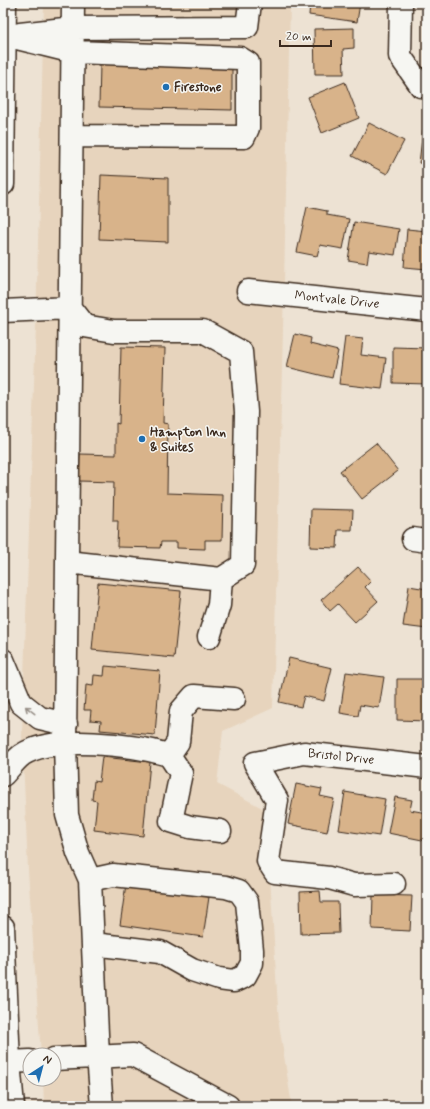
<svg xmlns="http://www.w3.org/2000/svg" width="430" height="1109" font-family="Mynerve,sans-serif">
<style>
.built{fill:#e7d4bd}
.building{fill:#d8b38a;stroke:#3b2a1e}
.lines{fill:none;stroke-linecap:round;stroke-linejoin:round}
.minor-casing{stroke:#3b2a1e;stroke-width:25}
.major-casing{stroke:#3b2a1e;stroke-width:25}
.highway-casing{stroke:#3b2a1e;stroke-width:25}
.minor{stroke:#f6f6f2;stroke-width:22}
.major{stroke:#f6f6f2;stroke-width:22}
.highway{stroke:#f6f6f2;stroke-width:22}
.oneway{stroke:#989088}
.poi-dot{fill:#1f6fb2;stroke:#f6f6f2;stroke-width:1.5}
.labels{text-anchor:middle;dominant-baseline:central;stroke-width:3;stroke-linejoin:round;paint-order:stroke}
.poi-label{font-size:13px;font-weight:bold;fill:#3b2a1e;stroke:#f6f6f2;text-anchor:start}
.street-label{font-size:13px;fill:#3b2a1e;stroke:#f6f6f2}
</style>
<rect width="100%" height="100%" fill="#ede2d3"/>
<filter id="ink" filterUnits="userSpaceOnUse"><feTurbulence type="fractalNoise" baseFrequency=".025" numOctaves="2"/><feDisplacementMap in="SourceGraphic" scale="8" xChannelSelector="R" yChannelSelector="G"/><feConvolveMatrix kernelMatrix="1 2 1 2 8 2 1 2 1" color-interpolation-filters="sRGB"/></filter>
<g filter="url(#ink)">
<!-- built -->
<path class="built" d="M44,3H290L283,330L273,708L223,731L217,784L266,810L279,1024L292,1106H44L43,1079H54V1055H41L28,870L22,736L36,325Z"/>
<!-- building -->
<path class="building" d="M310,3H360L357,22L309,15Z
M354,28V48L343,49L344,74H315L314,29Z
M100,64L232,67V110L99,107Z
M345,82L359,118L322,133L308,97Z
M369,123L404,141L387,174L352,156Z
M423,130H427V164L419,163Z
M101,175L168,178V242L99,239Z
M307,207L327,211V215L349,219L343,249L320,245L317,256L297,252Z
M354,222L399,229L395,255L369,251L367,263L348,260Z
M407,229L427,231V269L404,267Z
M295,334L311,338L310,344L338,351L332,378L287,367Z
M345,337L363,339L361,355L386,358L382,389L339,384Z
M121,347L165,348L163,423L168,424L167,493L223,495L222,540H205V549L177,548V542H161L160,548L117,547L118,521H113L114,482L79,481L80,454L116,455V423L119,424Z
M393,347L427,348V384L393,383Z
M376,443L398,471L362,499L340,471Z
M311,509L353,510L352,530H338L337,548L310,547Z
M358,567L371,581L365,587L378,601L355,622L338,604L330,611L321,600Z
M98,583L181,591L174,658L92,650Z
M409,586L427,589V629L403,626Z
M289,658L332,668L324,701L304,696L301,707L279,702Z
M105,666L160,671L155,735L100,730L101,721L90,720L91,710H84L86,685L93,686L94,675L104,676Z
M346,672L384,677L379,708L360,705L358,716L340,713Z
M397,679H427V721L397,720Z
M102,757L150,762L143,836L94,830L97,801L92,800L94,781L99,782Z
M296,784L322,789L320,796L334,799L327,832L288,824Z
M345,792L385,799L379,836L339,830Z
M395,797L412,800L410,810L427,813V841L388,833Z
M126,884L209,897L203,937L120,925Z
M320,891L321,902H338L339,933L301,934L300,892Z
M373,895L412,896L410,931L372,929Z"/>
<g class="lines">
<defs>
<path id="minor" d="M73,3L65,743L67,815L78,853L90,880L98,1056L102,1106
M401,3L400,56L421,86H427
M20,34L73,28L247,27L250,3
M5,35L74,52L240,58L248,63V128L244,137L72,136
M248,291L427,310
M3,311L70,308L84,326L114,331H203L241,352L246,412L243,565L221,579L67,562
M413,539L427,541
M209,637L219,605L221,579
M3,660L21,703L40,718L66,724
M169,755L181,773L171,821L190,827L220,831
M3,775C9,769 15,760 22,755C53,734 134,745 169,755L178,742L181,711L194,696L234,699
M90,880L113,875L226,887L239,891L247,902L252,950V963L245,976L234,981L219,979L192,970L160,952L93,944
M394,884L354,885L329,878L275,872L268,861L277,800L255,763L304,753L427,767
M54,1059L133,1055L228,1106
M9,1062L30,1061"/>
<path id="major" d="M3,184L5,3
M3,927L9,1062L13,1106"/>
<path id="highway" d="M3,945L4,949"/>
</defs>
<!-- minor casing -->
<use href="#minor" class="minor-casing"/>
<!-- major casing -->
<use href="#major" class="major-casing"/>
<!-- highway casing -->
<use href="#highway" class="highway-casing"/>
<!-- minor -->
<use href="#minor" class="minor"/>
<!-- major -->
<use href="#major" class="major"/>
<!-- highway -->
<use href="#highway" class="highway"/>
</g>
<!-- one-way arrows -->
<defs><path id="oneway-shaft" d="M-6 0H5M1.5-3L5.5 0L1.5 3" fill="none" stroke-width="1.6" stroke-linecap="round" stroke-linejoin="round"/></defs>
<use class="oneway" href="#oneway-shaft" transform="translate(30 710) rotate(-142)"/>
</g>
<!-- markers -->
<g class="poi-dot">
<circle cx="166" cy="87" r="4"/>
<circle cx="142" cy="439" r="4"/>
</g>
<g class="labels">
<!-- poi labels -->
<g class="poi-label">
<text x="174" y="87">Firestone</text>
<text x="150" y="432">Hampton Inn<tspan x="150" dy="15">&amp; Suites</tspan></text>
</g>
<!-- street labels -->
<g class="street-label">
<text transform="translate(337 300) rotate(6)">Montvale Drive</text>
<text transform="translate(341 757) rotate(6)">Bristol Drive</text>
</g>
</g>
<!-- margin -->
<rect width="430" height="1109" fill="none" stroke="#f6f6f2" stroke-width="16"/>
<rect x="8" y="8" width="414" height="1093" fill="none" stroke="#3b2a1e" stroke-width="1.5" filter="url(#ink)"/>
<!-- north arrow -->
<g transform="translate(42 1067) rotate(36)"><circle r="19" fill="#f6f6f2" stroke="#aba49d"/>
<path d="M0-3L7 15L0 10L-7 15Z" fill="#1f6fb2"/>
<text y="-6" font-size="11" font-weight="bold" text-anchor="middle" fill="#3b2a1e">N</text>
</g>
<!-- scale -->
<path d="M280 40v6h51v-6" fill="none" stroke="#3b2a1e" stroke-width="2"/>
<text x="286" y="40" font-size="12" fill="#3b2a1e" stroke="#f6f6f2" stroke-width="3" paint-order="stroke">20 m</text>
</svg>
